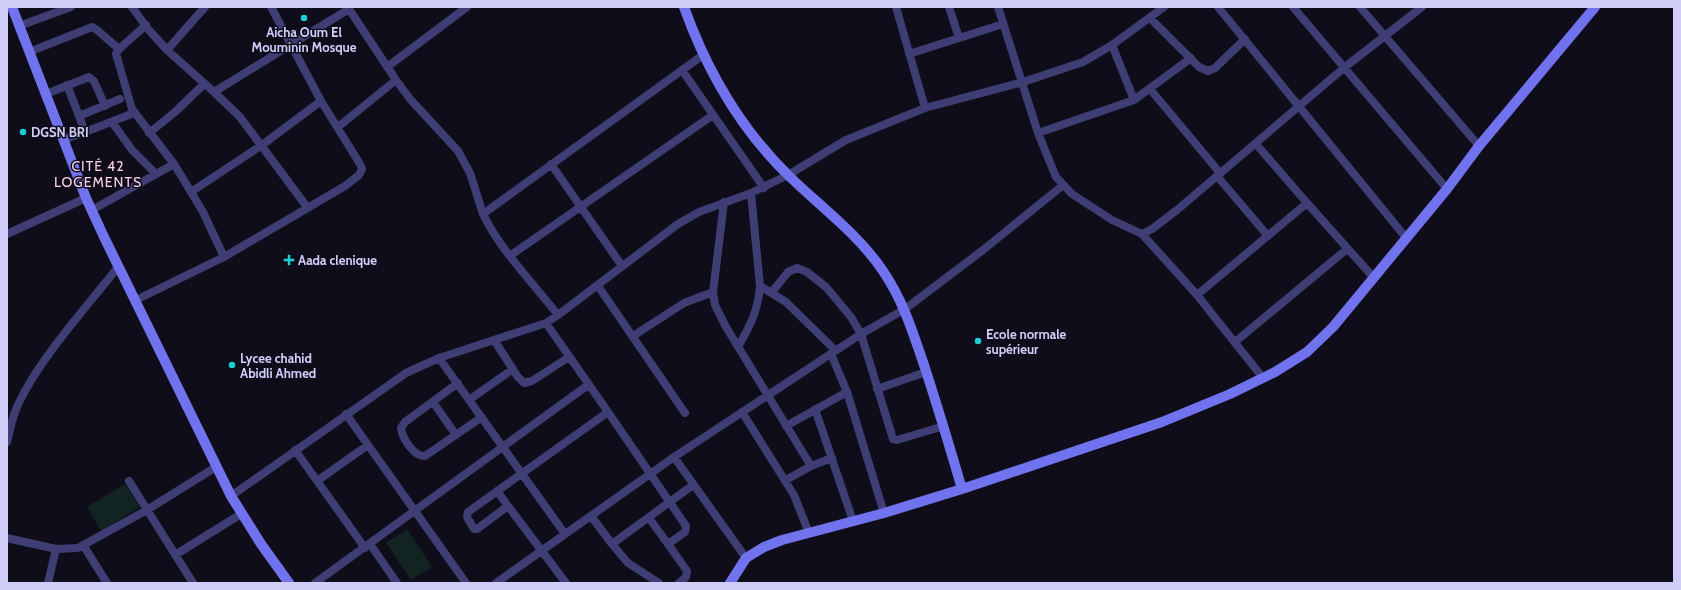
<svg xmlns="http://www.w3.org/2000/svg" width="1681" height="590" font-family="Cabin,sans-serif">
<style>
.green{fill:#112422}
.lines{fill:none;stroke-linecap:round;stroke-linejoin:round}
.street{stroke:#3e3e74;stroke-width:8}
.secondary{stroke:#7073ed;stroke-width:10}
.poi-dot{fill:#1bcdd6;stroke:#0f0d1a;stroke-width:1.5}
.labels{text-anchor:middle;dominant-baseline:central;stroke-width:3;stroke-linejoin:round;paint-order:stroke}
.poi-label{font-size:13px;font-weight:bold;fill:#d0cdf9;stroke:#0f0d1a;text-anchor:start}
.neighbourhood-label{font-size:14px;letter-spacing:1px;fill:#f9cfec;stroke:#0f0d1a}
</style>
<rect width="100%" height="100%" fill="#0f0d1a"/>
<!-- green -->
<path class="green" d="M125,484L140,507L101,531L87,507Z
M407,529L432,567L411,580L386,543Z"/>
<g class="lines">
<!-- street -->
<path class="street" d="M132,7L148,29L167,50
M205,7L167,50L214,92
M896,7L925,108
M949,7L959,38
M998,7L1038,133L1056,177L1072,194L1112,220L1142,234L1152,229L1177,210L1345,67L1422,7
M1218,7L1407,239
M1293,7L1447,189
M1360,7L1479,146
M1150,18L1199,67L1208,71L1215,68L1245,39
M146,25L119,49L116,54L132,109L174,164L191,192
M19,26L71,7
M29,52L92,27L97,30L119,49
M909,54L1003,24
M703,55L483,214C500,250 534,284 558,315L678,224L699,212L751,193L788,175L846,140L925,108L1023,82L1083,62L1112,45L1164,7
M387,67L467,7
M682,70L764,188
M396,80L410,99L458,151L470,173L483,214
M67,85L79,116
M1150,89L1220,173
M46,94L89,77L94,81L105,106
M1134,100L1191,58
M112,122L132,150L156,174
M85,132L134,113
M149,133L175,112L204,84
M1038,133L1134,100L1112,45
M63,140L85,132L79,116L120,99
M551,164L622,266
M1217,176L1268,236
M724,202L713,292L715,305L726,327L811,466
M1307,203L1374,278
M307,207L240,117L214,92L349,9L396,80L338,127
M92,210L174,164
M7,234L86,198
M1142,234L1197,295L1263,378
M511,255L713,115
M224,257L345,186L359,175L362,169L360,164L321,101
M598,286L685,413
M760,286L786,302L835,350
M772,292L788,272L797,268L807,272L826,287L851,317L861,334L893,439L897,440L944,426
M1197,295L1307,203L1256,144
M136,300L224,257L203,212L191,192L262,145L321,101L271,7
M633,336L684,303L713,292
M494,340L518,377L524,383L532,381L569,357
M1235,342L1347,249
M738,347C750,326 758,311 760,286L751,193
M831,354L847,392L884,513
M439,358L565,534
M458,383L405,422L401,428C402,438 414,457 425,456L482,417
M877,389L926,372
M469,400L513,369
M433,402L456,435
M815,409L853,521
M608,412L686,526L685,532L668,544L687,571L686,577L679,583
M742,412L794,495L809,533
M346,414L466,583
M786,426L847,392
M7,442C10,430 12,418 17,407C38,360 86,308 118,267
M295,450L365,548
M674,457L746,558
M786,480L811,466L832,458
M129,481L193,583
M317,481L368,445
M497,491L508,506L477,529H474L467,517L468,512L608,412L546,323
M231,496L406,373L439,358L546,323L558,315
M508,506L566,583
M591,516L612,544L693,485
M649,518L668,544
M7,538L56,549L78,548L147,510L216,467
M370,544L397,583
M612,544L628,563L659,583
M83,545L107,583
M175,555L241,514
M48,583L56,549
M315,583L588,385
M496,583L674,457L861,334L905,309L983,250L1062,186"/>
<!-- secondary -->
<path class="secondary" d="M12,7L86,198L104,237L231,496L261,544L289,583
M684,7C707,71 740,129 790,177C821,207 859,235 883,271C904,302 913,333 925,368C938,408 950,448 962,489
M730,583L746,558L764,547L782,540L884,513L962,489L1162,422L1230,394L1275,372L1307,352L1333,327L1447,189L1479,146L1595,7"/>
</g>
<!-- markers -->
<g class="poi-dot">
<circle cx="304" cy="18" r="4"/>
<circle cx="23" cy="132" r="4"/>
<path d="M287 254h4v4h4v4h-4v4h-4v-4h-4v-4h4z"/>
<circle cx="978" cy="341" r="4"/>
<circle cx="232" cy="365" r="4"/>
</g>
<g class="labels">
<!-- poi labels -->
<g class="poi-label">
<text x="304" y="32" text-anchor="middle">Aicha Oum El<tspan x="304" dy="15">Mouminin Mosque</tspan></text>
<text x="31" y="132">DGSN BRI</text>
<text x="298" y="260">Aada clenique</text>
<text x="986" y="334">Ecole normale<tspan x="986" dy="15">supérieur</tspan></text>
<text x="240" y="358">Lycee chahid<tspan x="240" dy="15">Abidli Ahmed</tspan></text>
</g>
<!-- neighbourhood labels -->
<g class="neighbourhood-label">
<text x="98" y="166">CITÉ 42<tspan x="98" dy="16">LOGEMENTS</tspan></text>
</g>
</g>
<!-- border -->
<rect width="1681" height="590" fill="none" stroke="#d0cdf9" stroke-width="16"/>
</svg>
